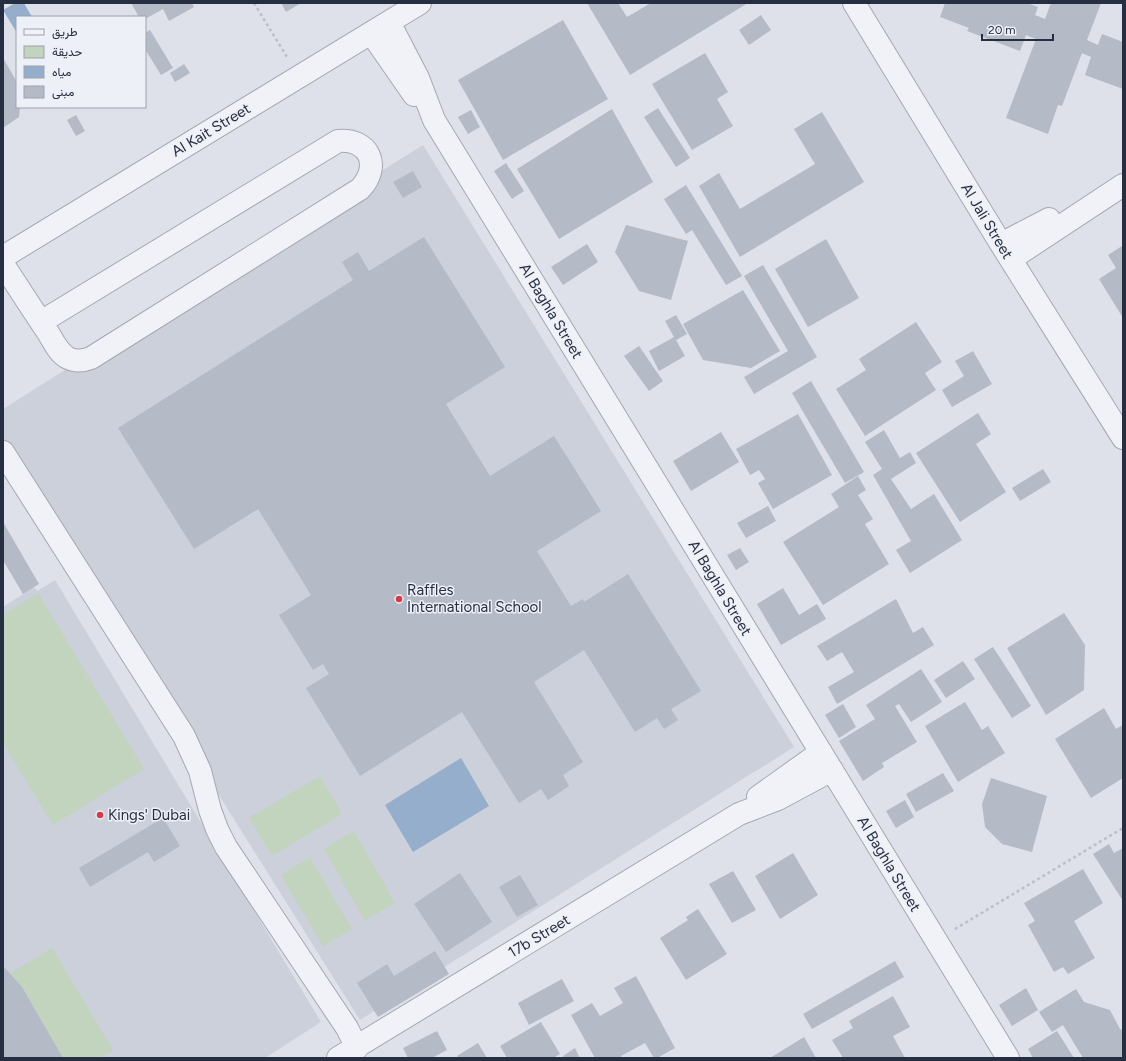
<svg xmlns="http://www.w3.org/2000/svg" width="1126" height="1061" font-family="Figtree,Vazirmatn,sans-serif">
<style>
.built{fill:#cbd0db}
.green{fill:#c2d3be}
.water{fill:#95aecc}
.building{fill:#b4bac6}
.lines{fill:none;stroke-linecap:round;stroke-linejoin:round}
.minor-casing{stroke:#a3a8b3;stroke-width:24}
.path{stroke:#bcbfc8;stroke-width:2.5;stroke-dasharray:3 3;stroke-linecap:butt}
.minor{stroke:#f1f2f7;stroke-width:22}
.poi-dot{fill:#d93749;stroke:#edf0f6;stroke-width:1.5}
.labels{text-anchor:middle;dominant-baseline:central;stroke-width:3;stroke-linejoin:round;paint-order:stroke}
.street-label{font-size:15px;fill:#262e41;stroke:#edf0f6}
.poi-label{font-size:15px;fill:#262e41;stroke:#edf0f6;text-anchor:start}
</style>
<rect width="100%" height="100%" fill="#dee1e9"/>
<!-- built -->
<path class="built" d="M423,145L794,747L360,1020L3,451V409Z
M55,580L321,1022L265,1058H3V607L34,587L37,591Z"/>
<!-- green -->
<path class="green" d="M38,593L144,769L53,825L3,743V615Z
M320,776L342,814L272,856L249,818Z
M354,831L395,903L365,921L324,849Z
M310,858L352,929L323,946L281,875Z
M52,948L113,1050L100,1058H51L3,978Z"/>
<!-- water -->
<path class="water" d="M15,3H24L32,17H17V33L3,10Z
M461,758L489,806L413,852L385,805Z"/>
<!-- building -->
<path class="building" d="M131,3H192L194,7L169,21L163,9L145,19V17H139Z
M281,3H301L286,12Z
M587,3H618L627,17L651,3H748L630,75Z
M945,3H1027L1038,7L1035,15L1045,19L1051,3H1101L1087,40L1098,45L1102,34L1123,42V89L1085,75L1091,57L1082,53L1062,106L1058,105L1048,134L1006,118L1036,39L1026,35L1020,51L967,31L969,28L940,17Z
M761,15L771,30L749,45L739,30Z
M563,20L608,99L503,160L458,80Z
M150,30L173,68L161,75L145,49V33Z
M705,53L728,92L717,99L733,126L692,150L652,84Z
M3,58L17,82V107H20L19,117L3,128Z
M184,64L190,73L175,82L170,73Z
M658,108L690,158L676,167L644,117Z
M612,109L653,182L559,239L517,169Z
M471,110L480,127L468,134L458,117Z
M822,112L864,182L740,257L699,186L719,173L740,209L815,164L794,129Z
M76,115L85,131L76,136L67,120Z
M506,163L524,191L512,199L494,171Z
M413,171L422,187L403,198L393,182Z
M686,185L742,276L726,285L692,230L686,234L664,199Z
M626,225L688,241L671,300L639,291L615,252Z
M424,237L505,367L446,404L490,476L554,436L601,511L537,551L571,606L583,599L584,602L628,574L701,691L671,709L678,720L664,729L657,718L635,732L584,650L534,682L583,762L563,775L569,786L548,800L541,789L519,803L462,712L360,776L306,688L329,674L323,664L313,670L279,615L311,595L258,509L194,549L118,428L353,280L342,262L358,252L369,271Z
M826,239L859,298L808,327L775,269Z
M587,244L598,262L563,285L551,267Z
M1122,246L1123,248V318L1099,279L1116,268L1108,255Z
M763,265L817,357L754,394L744,377L788,351L744,276Z
M743,290L780,351L751,368L703,360L683,324Z
M676,315L687,334L676,340L685,356L659,371L649,351L674,337L665,321Z
M916,322L942,362L925,373L936,390L865,436L836,389L866,370L859,359Z
M639,346L663,381L649,391L624,356Z
M973,351L992,384L952,407L942,390L964,376L955,361Z
M811,381L864,472L845,483L792,393Z
M978,413L991,434L976,444L1006,492L960,522L916,453Z
M798,414L832,475L773,509L758,483L765,479L759,470L750,475L736,449Z
M884,430L900,458L910,452L916,463L891,479L911,509L934,494L962,540L910,573L896,550L911,541L873,475L882,469L865,442Z
M721,432L739,462L691,491L673,461Z
M1043,469L1051,482L1020,501L1012,488Z
M858,476L866,490L858,495L873,519L865,524L889,564L823,605L783,542L839,507L831,494Z
M768,506L776,521L746,538L737,523Z
M3,522L39,584L23,594L3,560Z
M740,548L749,562L736,570L727,555Z
M783,588L799,615L817,604L826,619L781,645L757,604Z
M896,599L913,633L923,627L934,645L837,704L828,687L854,672L842,652L827,661L817,646Z
M1064,613L1085,645L1084,690L1046,715L1007,648Z
M993,647L1031,706L1012,718L974,659Z
M963,661L975,679L946,698L934,680Z
M921,669L942,702L911,722L899,704L895,706L917,742L882,763L884,767L863,781L839,741L875,719L866,705Z
M965,702L982,730L988,726L1005,753L958,782L925,726Z
M843,704L856,727L839,738L825,715Z
M1104,708L1116,729L1123,725V778L1091,798L1055,739Z
M943,773L954,791L916,812L906,794Z
M991,778L1047,796L1032,852L1002,844L985,827L982,804Z
M905,800L914,817L896,828L886,811Z
M163,818L180,846L154,862L148,852L90,887L79,868Z
M1109,844L1114,853L1123,848V901L1093,854Z
M793,853L818,895L780,919L755,876Z
M1083,869L1103,903L1074,921L1095,958L1068,974L1063,967L1054,972L1028,925L1035,921L1024,903Z
M733,871L756,910L732,923L709,884Z
M460,873L492,922L446,952L414,904Z
M520,875L538,905L517,917L499,887Z
M698,909L727,954L686,980L660,938L688,920L686,917Z
M435,951L449,974L378,1017L357,983L387,964L394,976Z
M895,961L904,977L812,1029L803,1014Z
M3,966L22,987L63,1058H3Z
M636,976L675,1048L657,1058H654L645,1043L621,1056L622,1058H595L571,1015L592,1003L600,1016L623,1003L614,988Z
M562,979L574,1001L529,1025L518,1003Z
M1026,988L1038,1010L1012,1026L999,1005Z
M1076,989L1084,1002L1110,1010L1120,1029L1123,1030V1058H1083L1063,1025L1052,1032L1039,1012Z
M893,996L910,1027L893,1036L905,1058H843L832,1040L853,1028L849,1021Z
M541,1022L560,1054L553,1058H507L500,1046Z
M437,1031L447,1050L432,1058H408L403,1048Z
M1057,1031L1074,1058H1033L1028,1049Z
M804,1037L816,1058H770Z
M478,1043L487,1058H458L457,1056Z
M575,1048L580,1058H564L563,1056Z"/>
<g class="lines">
<defs>
<path id="minor" d="M854,3L1001,244L1123,438
M389,22L418,78L434,120L1008,1058
M371,33L414,95
M1001,244L1049,219
M3,257L420,3
M1011,259L1123,185
M3,264C18,287 32,309 47,331C53,340 58,353 68,358C76,362 83,361 91,358L360,189C382,166 369,138 338,141L41,322
M3,452L184,736L200,771L210,810L217,829L226,847L347,1028L357,1048
M758,797L821,752
M338,1058L739,814L778,799L832,770"/>
</defs>
<!-- minor casing -->
<use href="#minor" class="minor-casing"/>
<!-- path -->
<path class="path" d="M254,3L287,57
M955,929L1123,828"/>
<!-- minor -->
<use href="#minor" class="minor"/>
</g>
<!-- markers -->
<g class="poi-dot">
<circle cx="399" cy="599" r="4"/>
<circle cx="100" cy="815" r="4"/>
</g>
<g class="labels">
<!-- street labels -->
<g class="street-label">
<text transform="translate(211 130) rotate(-31)">Al Kait Street</text>
<text transform="translate(987 221) rotate(59)">Al Jali Street</text>
<text transform="translate(551 311) rotate(59)">Al Baghla Street</text>
<text transform="translate(720 588) rotate(59)">Al Baghla Street</text>
<text transform="translate(889 864) rotate(59)">Al Baghla Street</text>
<text transform="translate(539 936) rotate(-31)">17b Street</text>
</g>
<!-- poi labels -->
<g class="poi-label">
<text x="407" y="590">Raffles<tspan x="407" dy="17">International School</tspan></text>
<text x="108" y="815">Kings' Dubai</text>
</g>
</g>
<!-- border -->
<rect width="1126" height="1061" fill="none" stroke="#262e41" stroke-width="8"/>
<!-- legend -->
<rect x="16" y="16" width="130" height="92" fill="#edf0f6" stroke="#9da2ae"/>
<rect x="24" y="29" width="20" height="6" fill="#f1f2f7" stroke="#9da2ae"/>
<text x="52" y="36" font-size="12" fill="#262e41">طريق</text>
<rect x="24" y="46" width="20" height="12" fill="#c2d3be" stroke="#9da2ae"/>
<text x="52" y="56" font-size="12" fill="#262e41">حديقة</text>
<rect x="24" y="66" width="20" height="12" fill="#95aecc" stroke="#9da2ae"/>
<text x="52" y="76" font-size="12" fill="#262e41">مياه</text>
<rect x="24" y="86" width="20" height="12" fill="#b4bac6" stroke="#9da2ae"/>
<text x="52" y="96" font-size="12" fill="#262e41">مبنى</text>
<!-- scale -->
<path d="M982 34v6h71v-6" fill="none" stroke="#262e41" stroke-width="2"/>
<text x="988" y="34" font-size="12" fill="#262e41" stroke="#edf0f6" stroke-width="3" paint-order="stroke">20 m</text>
</svg>
